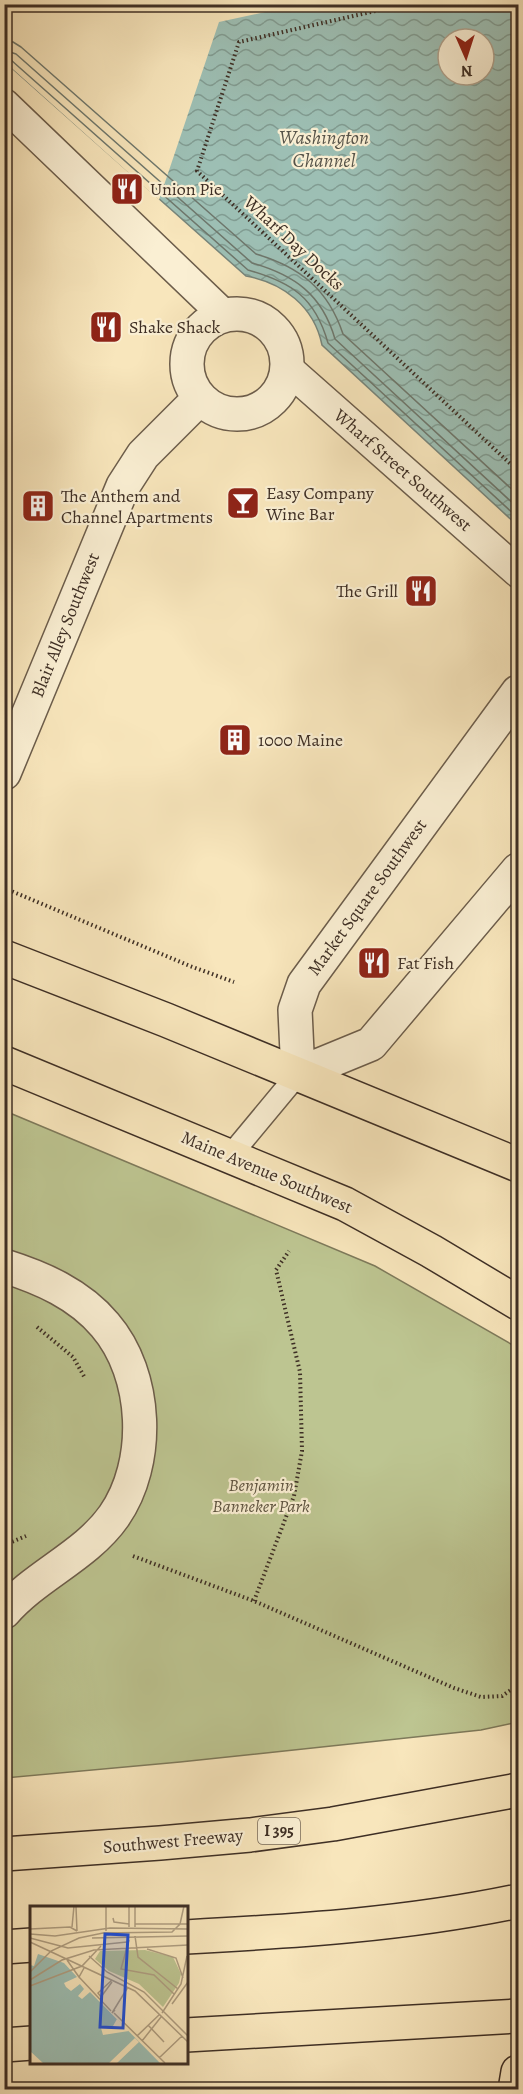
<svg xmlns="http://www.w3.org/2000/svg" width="523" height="2094" font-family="Alegreya,serif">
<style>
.green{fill:#bdc591;stroke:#7e7a5b;stroke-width:1.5}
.water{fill:url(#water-waves);stroke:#77857b;stroke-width:1.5;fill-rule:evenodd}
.pier{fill:#f8e6bc}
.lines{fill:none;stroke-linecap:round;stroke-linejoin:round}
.shore{stroke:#6e776c;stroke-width:1.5}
.service-casing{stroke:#6c5d4b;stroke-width:24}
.pedestrian-casing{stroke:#6c5d4b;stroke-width:33}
.minor-casing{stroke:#6c5d4b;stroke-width:36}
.tertiary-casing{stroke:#6c5d4b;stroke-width:36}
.primary-casing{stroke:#3e2f25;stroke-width:36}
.motorway-casing{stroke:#3e2f25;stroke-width:36}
.path{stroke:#3e2f25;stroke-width:4;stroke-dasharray:1.5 3;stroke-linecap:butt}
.service{stroke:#faefd3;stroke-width:21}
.pedestrian{stroke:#faefd3;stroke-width:30}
.minor{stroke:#faefd3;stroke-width:33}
.tertiary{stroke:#faefd3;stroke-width:33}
.primary{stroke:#f8e6bc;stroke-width:33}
.motorway{stroke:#f8e6bc;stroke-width:33}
.labels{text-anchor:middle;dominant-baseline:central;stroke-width:4.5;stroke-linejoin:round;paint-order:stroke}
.shield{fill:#faefd3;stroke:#766959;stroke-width:1.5}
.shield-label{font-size:16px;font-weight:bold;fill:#3e2f25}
.poi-label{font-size:18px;fill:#3e2f25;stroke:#faefd3;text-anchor:start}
.street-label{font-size:18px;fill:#3e2f25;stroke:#faefd3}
.park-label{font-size:18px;font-style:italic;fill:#5e5440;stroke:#faefd3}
.water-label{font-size:20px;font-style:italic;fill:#565349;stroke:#faefd3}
.inset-river{fill:none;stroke:#9dbfb4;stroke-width:3}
.inset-road{fill:none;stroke:#ae9d80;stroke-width:1.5}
.view{fill:#1d4ed8;fill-opacity:0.15;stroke:#1d4ed8;stroke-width:3}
.inset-edge{fill:none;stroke:#3e2f25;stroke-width:3}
</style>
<defs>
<pattern id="water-waves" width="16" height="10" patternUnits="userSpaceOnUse" patternTransform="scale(1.5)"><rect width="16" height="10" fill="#9dbfb4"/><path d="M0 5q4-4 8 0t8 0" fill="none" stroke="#819c92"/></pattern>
</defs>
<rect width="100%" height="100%" fill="#f8e6bc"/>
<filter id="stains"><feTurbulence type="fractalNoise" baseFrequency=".00333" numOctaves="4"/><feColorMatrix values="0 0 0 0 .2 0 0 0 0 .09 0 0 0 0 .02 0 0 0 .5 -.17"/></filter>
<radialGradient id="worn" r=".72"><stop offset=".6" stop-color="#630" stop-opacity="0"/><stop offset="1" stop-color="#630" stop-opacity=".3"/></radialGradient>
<!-- green -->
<path class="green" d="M5,1111L375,1266L518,1348V1722L481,1730L180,1762L5,1778Z"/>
<!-- water -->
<path class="water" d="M5,5H518V526L322,345C314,306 283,283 246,276L5,62ZM448,39H484V75H448Z"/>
<!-- pier -->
<path class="pier" d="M5,4H298V5L219,22L159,200L5,62Z"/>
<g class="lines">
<!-- shore -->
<path class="shore" d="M4,41L13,42L21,47L256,254C300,267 328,289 343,334L518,495
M4,50L16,54L252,263C294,275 322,294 335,339L518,508
M4,58L11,60L248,270C291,282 315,297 328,343L518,518"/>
<defs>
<path id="service" d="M230,1156L298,1074"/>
<path id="pedestrian" d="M4,104L225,316
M287,368L518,572"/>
<path id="minor" d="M187 364a50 50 0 1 1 100 0a50 50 0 1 1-100 0Z
M518,692L304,984L295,1010L298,1074L371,1044L518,870
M4,773L123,486L143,455L199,399"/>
<path id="tertiary" d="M4,1266C42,1278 79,1294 105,1325C148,1375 151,1463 114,1516C86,1556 36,1575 4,1612"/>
<path id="primary" d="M4,957L166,1020L518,1165
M4,1063L345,1204L431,1251L518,1303"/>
<path id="motorway" d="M4,1854L160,1843L250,1835L333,1824L518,1790
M186,1937C298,1931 409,1924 518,1901
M4,1947L32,1945
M186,2035L518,2016
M4,2045L32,2043
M515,2090L518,2072"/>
</defs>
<!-- service casing -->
<use href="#service" class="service-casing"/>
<!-- pedestrian casing -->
<use href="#pedestrian" class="pedestrian-casing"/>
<!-- minor casing -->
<use href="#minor" class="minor-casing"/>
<!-- tertiary casing -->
<use href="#tertiary" class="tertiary-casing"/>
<!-- primary casing -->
<use href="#primary" class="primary-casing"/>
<!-- motorway casing -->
<use href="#motorway" class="motorway-casing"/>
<!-- path -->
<path class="path" d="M406,4L239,42L197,171L518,471
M4,888L190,966L234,982
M37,1327L73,1357L85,1378
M4,1545L26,1536
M133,1556L254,1601L454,1688L481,1697L502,1696L518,1685
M254,1601L294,1496L302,1451L300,1372L276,1270L289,1251"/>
<!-- service -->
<use href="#service" class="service"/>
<!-- pedestrian -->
<use href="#pedestrian" class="pedestrian"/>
<!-- minor -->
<use href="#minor" class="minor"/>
<!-- tertiary -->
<use href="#tertiary" class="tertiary"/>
<!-- primary -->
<use href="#primary" class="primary"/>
<!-- motorway -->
<use href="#motorway" class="motorway"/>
</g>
<!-- icons -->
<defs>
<symbol id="restaurant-square" viewBox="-11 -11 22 22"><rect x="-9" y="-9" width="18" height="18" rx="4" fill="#8f2418" stroke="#faefd3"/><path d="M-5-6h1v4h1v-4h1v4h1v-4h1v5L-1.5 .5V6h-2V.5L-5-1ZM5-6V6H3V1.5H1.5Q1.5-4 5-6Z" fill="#fff"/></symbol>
<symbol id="bar-square" viewBox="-11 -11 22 22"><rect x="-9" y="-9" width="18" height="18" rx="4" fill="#8f2418" stroke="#faefd3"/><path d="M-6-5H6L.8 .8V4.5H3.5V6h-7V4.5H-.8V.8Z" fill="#fff"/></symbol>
<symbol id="building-square" viewBox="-11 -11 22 22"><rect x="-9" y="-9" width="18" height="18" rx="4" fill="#8f2418" stroke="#faefd3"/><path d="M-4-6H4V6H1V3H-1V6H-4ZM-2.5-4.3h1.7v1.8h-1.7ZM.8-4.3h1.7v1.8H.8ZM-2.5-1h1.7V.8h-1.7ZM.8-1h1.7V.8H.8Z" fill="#fff"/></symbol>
</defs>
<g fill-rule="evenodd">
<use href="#restaurant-square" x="108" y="170" width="38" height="38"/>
<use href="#restaurant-square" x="87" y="308" width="38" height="38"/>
<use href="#bar-square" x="224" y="484" width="38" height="38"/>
<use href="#building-square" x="19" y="487" width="38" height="38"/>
<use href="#restaurant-square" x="402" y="572" width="38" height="38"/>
<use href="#building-square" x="216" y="721" width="38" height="38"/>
<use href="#restaurant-square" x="355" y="944" width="38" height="38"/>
</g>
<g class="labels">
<!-- shield labels -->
<rect class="shield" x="258" y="1818" width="42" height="26" rx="4.5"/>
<g class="shield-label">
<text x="279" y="1831">I 395</text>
</g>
<!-- poi labels -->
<g class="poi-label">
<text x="150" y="189">Union Pie</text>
<text x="129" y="327">Shake Shack</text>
<text x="266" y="493">Easy Company<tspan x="266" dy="21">Wine Bar</tspan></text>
<text x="61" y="496">The Anthem and<tspan x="61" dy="21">Channel Apartments</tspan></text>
<text x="398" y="591" text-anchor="end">The Grill</text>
<text x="258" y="740">1000 Maine</text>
<text x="397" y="963">Fat Fish</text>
</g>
<!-- street labels -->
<g class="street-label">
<text transform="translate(294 243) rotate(43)">Wharf Day Docks</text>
<text transform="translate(403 470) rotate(41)">Wharf Street Southwest</text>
<text transform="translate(65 625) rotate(-68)">Blair Alley Southwest</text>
<text transform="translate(367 897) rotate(-54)">Market Square Southwest</text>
<text transform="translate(267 1172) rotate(23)">Maine Avenue Southwest</text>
<text transform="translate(173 1841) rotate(-5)">Southwest Freeway</text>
</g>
<!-- park labels -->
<g class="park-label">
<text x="261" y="1485">Benjamin<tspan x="261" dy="21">Banneker Park</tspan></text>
</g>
<!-- water labels -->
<g class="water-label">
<text x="324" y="137">Washington<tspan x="324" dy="23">Channel</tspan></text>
</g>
</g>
<!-- overview -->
<g transform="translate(30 1906)">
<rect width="158" height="158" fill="#f8e6bc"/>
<path d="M115,44L143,51L151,68L149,77L133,101L109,78L79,65L65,53L70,45Z" fill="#bdc591"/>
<path d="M8,48L34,57L47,71L34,77L36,81L41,85L50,78L54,83L48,90L52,93L60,86L130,157H13L0,145V59L4,60Z" fill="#9dbfb4"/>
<path d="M87,113L99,125L73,129L71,122L83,120ZM105,132L109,136L87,157H79Z" fill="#f8e6bc"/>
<path class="inset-river" d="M57,157L62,146L84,138L86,128"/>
<path class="inset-road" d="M105,0V21M46,1L47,25M83,12L84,16L99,18M105,18H158M42,21L44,0M99,21V0M0,23L40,21L47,25M76,25V0M0,28L25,30L80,22L158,23M105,30L108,51L148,83M0,32L38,42L97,36M62,32L158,30M99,34L91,63L124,69L144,88M0,36L105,85L158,136M117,43L146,52L153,72M59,50L77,66L114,86L158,130M37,54L49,71L54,62M0,66L21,45L49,32L73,27L142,26L150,18L154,0M49,71L81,105M0,74L32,54L64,44L158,39M82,74L68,87L71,91L82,76M0,80L52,60L71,40M142,98L158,76M85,104L82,107L98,81M84,107L135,157M132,107L151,78L157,50M118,119L134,136M107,130L130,108M112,135L131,111M129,152L152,130"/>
<path class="view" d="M75,28L98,29L93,122L70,121Z"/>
<rect width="158" height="158" class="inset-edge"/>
</g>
<!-- margin -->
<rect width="523" height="2094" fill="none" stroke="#f8e6bc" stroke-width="24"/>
<rect x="6" y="6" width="511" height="2082" fill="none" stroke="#3e2f25" stroke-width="3"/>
<rect x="12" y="12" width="499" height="2070" fill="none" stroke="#3e2f25" stroke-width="1.5"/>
<!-- north arrow -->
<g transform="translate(466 57) rotate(177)"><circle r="28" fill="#faefd3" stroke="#afa28d" stroke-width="1.5"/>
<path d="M0-4.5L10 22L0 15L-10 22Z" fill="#8f2418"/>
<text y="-9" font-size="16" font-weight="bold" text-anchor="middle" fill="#3e2f25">N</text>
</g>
<rect width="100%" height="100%" filter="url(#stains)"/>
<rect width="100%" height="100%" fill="url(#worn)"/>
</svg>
